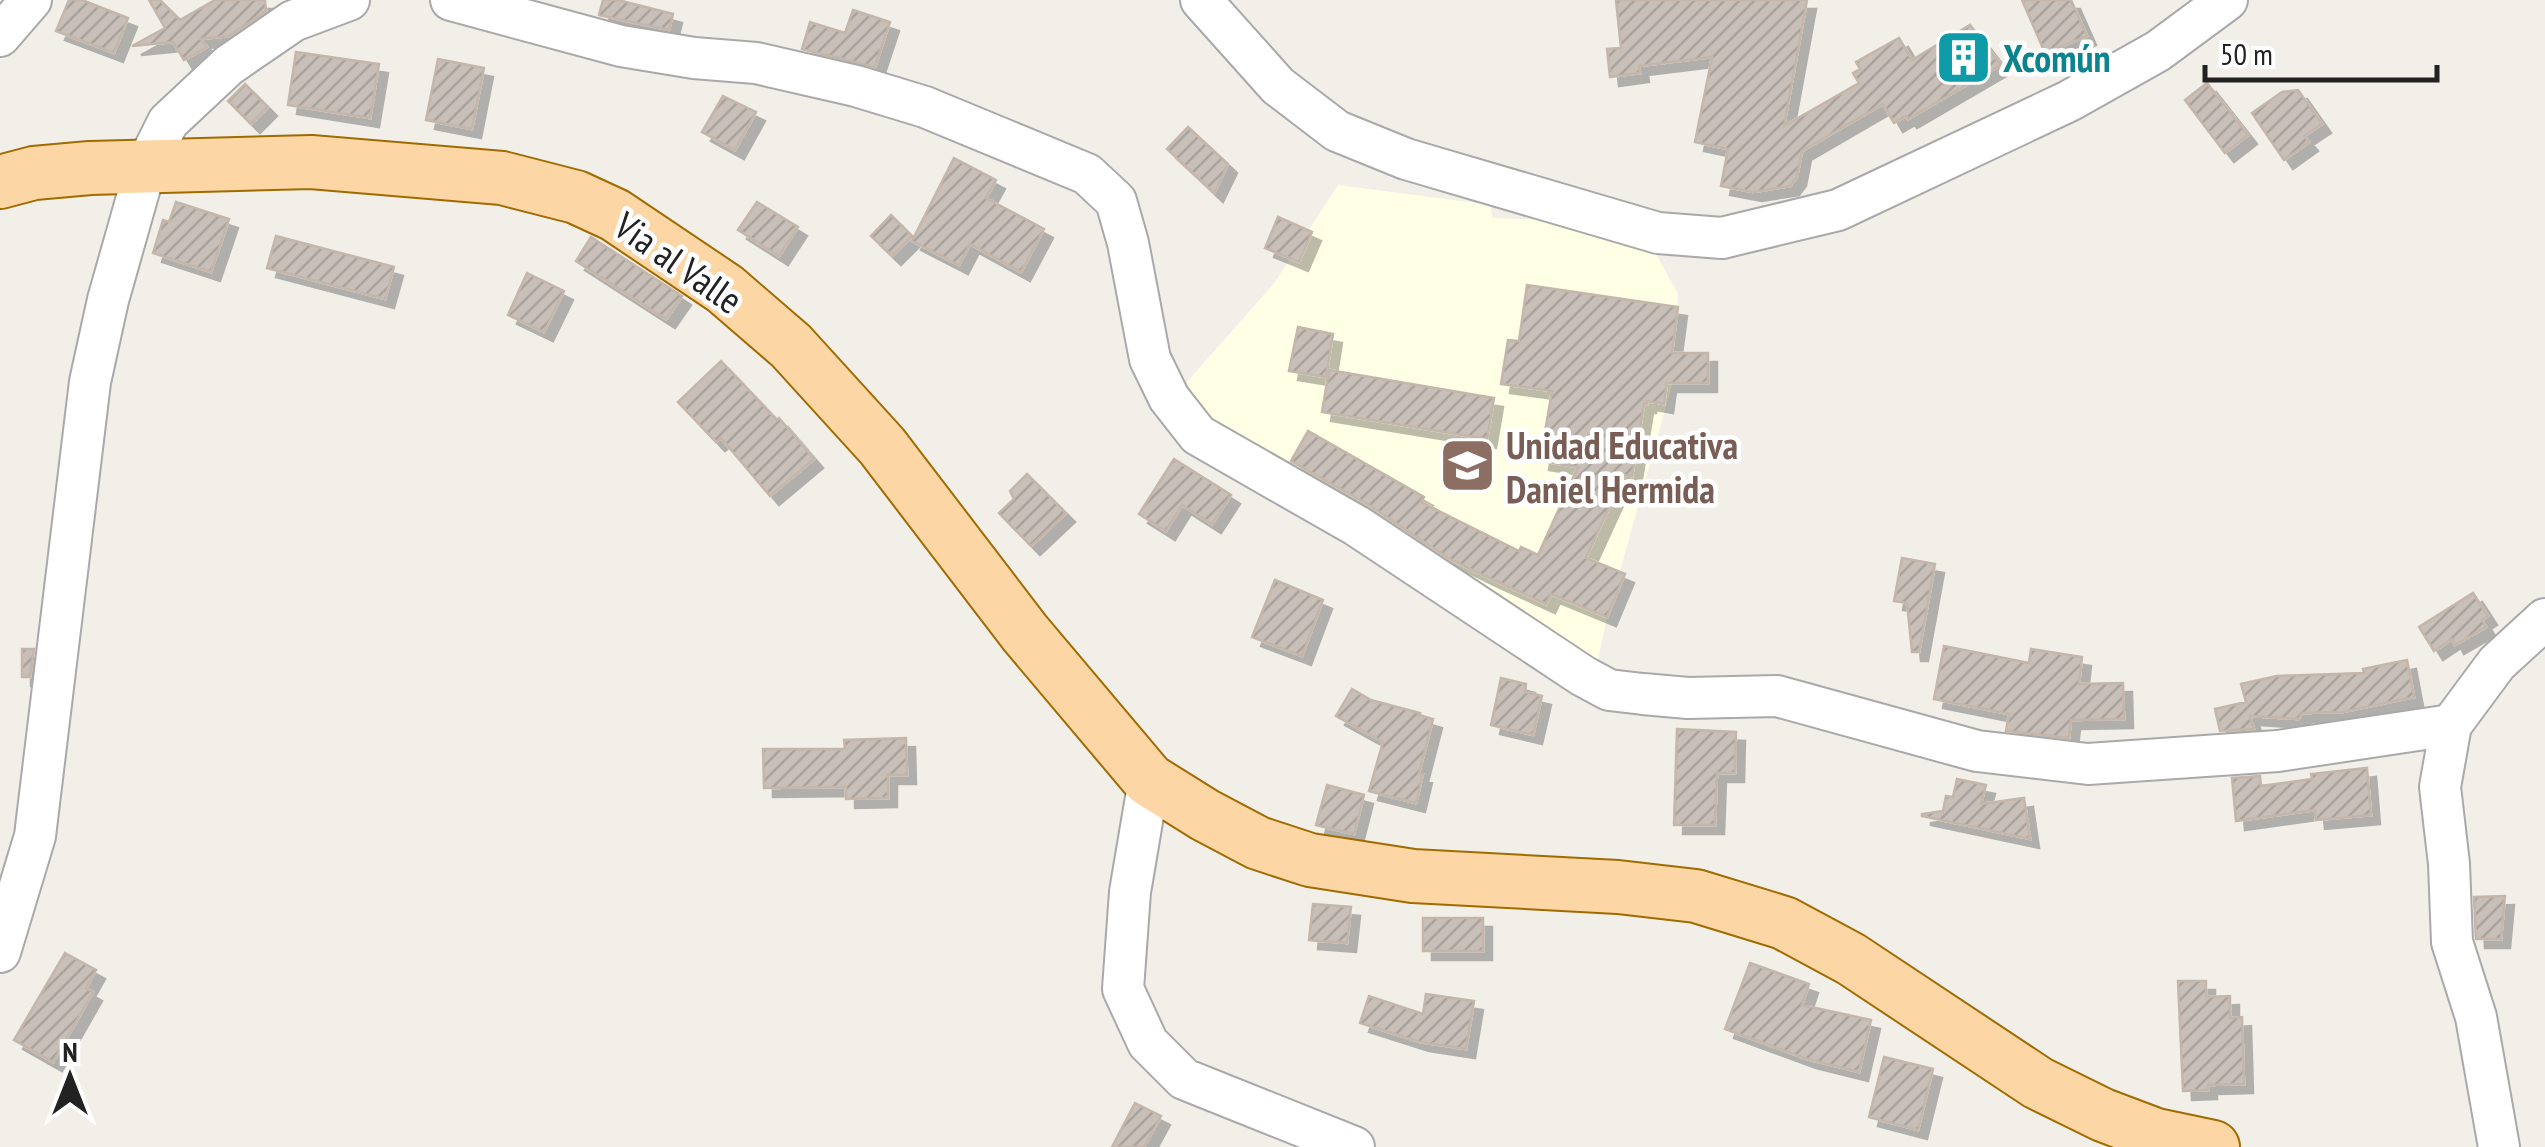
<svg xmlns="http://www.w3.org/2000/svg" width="2545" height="1147" font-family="'PT Sans Narrow',sans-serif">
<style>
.education{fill:#ffffe5}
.building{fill:url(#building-hatch);stroke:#c4b6ab;stroke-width:2.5;filter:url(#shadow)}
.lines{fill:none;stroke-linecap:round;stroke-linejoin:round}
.minor-casing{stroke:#a9a9a9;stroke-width:44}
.major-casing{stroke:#a06b00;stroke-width:56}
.minor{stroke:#fff;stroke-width:40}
.major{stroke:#fcd6a4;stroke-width:52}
.labels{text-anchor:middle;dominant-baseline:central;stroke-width:9;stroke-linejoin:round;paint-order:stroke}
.culture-label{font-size:38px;font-weight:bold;fill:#0d838f;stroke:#fff;text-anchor:start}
.street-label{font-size:38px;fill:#222;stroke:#fff}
.education-label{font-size:38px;font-weight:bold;fill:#785e54;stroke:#fff;text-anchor:start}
</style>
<defs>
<pattern id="building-hatch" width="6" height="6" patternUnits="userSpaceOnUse" patternTransform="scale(2.5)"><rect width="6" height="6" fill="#c7bfb8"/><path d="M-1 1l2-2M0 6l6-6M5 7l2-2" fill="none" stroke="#aba49e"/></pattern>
<filter id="shadow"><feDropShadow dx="9" dy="9" stdDeviation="0" flood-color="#0004"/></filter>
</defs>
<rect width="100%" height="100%" fill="#f2efe9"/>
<!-- education -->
<path class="education" d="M1338,185L1491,205L1492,218L1551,220L1655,252L1678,294L1672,385L1607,617L1597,664L1203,419L1187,382L1275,282Z"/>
<!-- building -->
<path class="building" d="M69,0H82L128,18L114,53L56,31Z
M149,0H160L180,20L215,0H265L266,11L229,36L200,39L207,47L184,60L173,42L132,46L165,28Z
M603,0H618L673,14L669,30L599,15Z
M1616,0H1807L1784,126L1859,83L1853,73L1860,69L1856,62L1899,38L1912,60L1970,25L2001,65L1908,119L1906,116L1894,123L1883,104L1802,151L1797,177L1790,186L1753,192L1721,186L1728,149L1695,142L1712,57L1639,66L1640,73L1610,77L1607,49L1621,48Z
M2022,0H2071L2087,36L2045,53Z
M853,10L890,22L875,67L802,49L810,22L845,33Z
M296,52L379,64L370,118L288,105Z
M438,59L484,68L472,129L426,120Z
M2207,83L2248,135L2225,153L2185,100Z
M245,84L268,107L251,124L228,101Z
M2298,90L2322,124L2304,136L2309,142L2284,160L2252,113L2282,92Z
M723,96L756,112L735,150L702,132Z
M1188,127L1228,164L1214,193L1167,149Z
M954,158L996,180L986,198L1044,229L1021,272L970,244L959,265L912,241Z
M176,202L229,219L211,272L153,253L163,220L169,222Z
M757,202L798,227L779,256L738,230Z
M891,215L912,236L892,256L871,236Z
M1278,217L1312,232L1299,262L1265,248Z
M276,236L394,267L385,299L267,268Z
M591,237L682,296L666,319L576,261Z
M527,273L564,291L544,332L508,315Z
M1527,285L1678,307L1672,353H1708V383H1667L1664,404L1647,401V404H1644L1632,476L1624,475L1586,558L1625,574L1607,617L1551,594L1546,604L1487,577L1448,558L1369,505L1291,461L1308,431L1424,497L1421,502L1519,551L1521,547L1538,555L1578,467L1540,461L1552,391L1501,384L1508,340L1519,341Z
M1298,327L1333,334L1326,377L1289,371Z
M721,361L777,420L779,418L814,459L770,496L721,438L716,442L678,402Z
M1329,370L1494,398L1487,439L1322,412Z
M1174,459L1231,495L1212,524L1182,505L1166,531L1139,514Z
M1027,474L1066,513L1031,546L999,513L1014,499L1010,491Z
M1902,558L1935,564L1919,652H1912L1907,603L1894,601Z
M1275,580L1323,600L1302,656L1252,637Z
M2473,593L2488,616L2482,620L2486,627L2455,645L2452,639L2434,651L2419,627Z
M1944,646L2029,663L2031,649L2082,657L2079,684L2123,683L2124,719L2071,720L2069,738L2006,731L2009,714L1934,699Z
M22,649H34L30,677H22Z
M2407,660L2414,697L2343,712L2303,713L2298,719L2250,716L2254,729L2220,731L2215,709L2246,702L2241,684L2277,676L2364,673L2363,669Z
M1501,678L1526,684L1525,692L1542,696L1533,735L1491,725Z
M1352,689L1371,700L1420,713L1419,715L1433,719L1419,773L1423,774L1416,803L1369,791L1383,742L1336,716Z
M1677,729L1736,732L1735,773H1717L1715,825H1674Z
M906,738L907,775H888V798L846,799V787L764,788L763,749H845L844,740Z
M2367,768L2371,815L2316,820L2315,810L2236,821L2232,778L2260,776L2261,786L2312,779L2311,774Z
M1957,779L1986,785L1981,804L2024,798L2030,839L1922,816V814L1943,811L1946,796L1953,797Z
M1327,785L1364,795L1354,834L1316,825Z
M2505,896L2501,939H2476L2474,897Z
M1313,904L1351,907L1347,943L1309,940Z
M1423,918H1483V951H1423Z
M65,953L96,970L86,988L93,992L53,1062L14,1040Z
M1750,963L1809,984L1802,1005L1871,1020L1859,1072L1807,1059L1725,1029Z
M2178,981H2206V997L2230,996V1018L2242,1017L2244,1084L2208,1085V1090L2183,1091Z
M1426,994L1474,1001L1466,1049L1420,1042L1360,1023L1369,996L1423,1014Z
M1884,1057L1933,1069L1918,1130L1869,1117Z
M1135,1103L1161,1116L1144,1147H1112Z"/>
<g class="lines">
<defs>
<path id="minor" d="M451,0L621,46L694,58L756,63L856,86L925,107L1087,174L1116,201L1128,243L1150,359L1169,398L1198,435L1357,526L1583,676L1609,690L1643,694L1688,698L1777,696L1977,751L2088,764L2278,751L2451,725
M1201,0L1278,86L1337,131L1406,159L1658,233L1722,238L1838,210L2069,101L2158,51L2227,0
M0,36L31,0
M1149,780L1130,892L1123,989L1148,1043L1184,1079L1354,1147
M0,952L35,836L90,382L108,300L146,166L168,122L229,65L293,21L349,0
M2499,1147L2476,1017L2452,942L2449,864L2440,787L2451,725L2497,663L2545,619"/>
<path id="major" d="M0,182L34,173L90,168L311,162L502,178L576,197L615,215L725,289L791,346L882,446L1025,633L1149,780L1205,815L1258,843L1310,860L1413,876L1618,887L1696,896L1784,923L1851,959L2038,1083L2103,1115L2156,1135L2213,1147"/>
</defs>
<!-- minor casing -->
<use href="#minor" class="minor-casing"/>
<!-- major casing -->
<use href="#major" class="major-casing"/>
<!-- minor -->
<use href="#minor" class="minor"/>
<!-- major -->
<use href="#major" class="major"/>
</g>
<!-- icons -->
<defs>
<symbol id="building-square" viewBox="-11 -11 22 22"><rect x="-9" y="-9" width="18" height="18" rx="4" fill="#0f9aa8" stroke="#fff"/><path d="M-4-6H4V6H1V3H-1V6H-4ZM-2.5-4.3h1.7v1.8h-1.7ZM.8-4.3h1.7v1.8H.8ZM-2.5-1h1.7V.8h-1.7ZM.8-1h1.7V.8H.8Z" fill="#fff"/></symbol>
<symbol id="school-square" viewBox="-11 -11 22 22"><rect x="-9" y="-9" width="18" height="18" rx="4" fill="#8d6e63" stroke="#fff"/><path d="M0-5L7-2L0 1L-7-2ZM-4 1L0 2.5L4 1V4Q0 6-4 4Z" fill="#fff"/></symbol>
</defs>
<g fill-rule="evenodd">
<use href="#building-square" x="1932" y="26" width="63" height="63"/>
<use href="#school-square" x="1436" y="434" width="63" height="63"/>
</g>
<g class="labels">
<!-- culture labels -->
<g class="culture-label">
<text x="2003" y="57">Xcomún</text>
</g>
<!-- street labels -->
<g class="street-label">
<text transform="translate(679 262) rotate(35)">Via al Valle</text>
</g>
<!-- education labels -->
<g class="education-label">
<text x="1506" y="444">Unidad Educativa<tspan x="1506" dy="44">Daniel Hermida</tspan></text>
</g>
</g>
<!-- north arrow -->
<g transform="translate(70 1077)" stroke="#ffffff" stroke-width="8" paint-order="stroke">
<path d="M0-8L18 38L0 25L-18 38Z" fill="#222222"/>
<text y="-15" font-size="28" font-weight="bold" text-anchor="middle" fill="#222222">N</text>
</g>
<!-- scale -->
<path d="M2205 65v15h232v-15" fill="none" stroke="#222222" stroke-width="5"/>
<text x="2220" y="65" font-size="30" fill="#222222" stroke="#ffffff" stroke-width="8" paint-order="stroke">50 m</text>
</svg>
